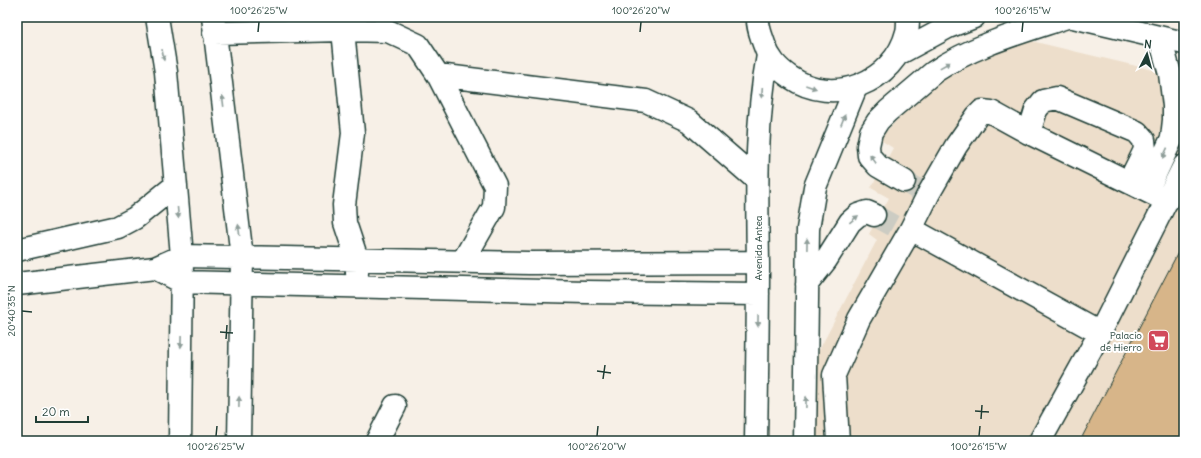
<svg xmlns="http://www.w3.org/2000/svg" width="1201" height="458" font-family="Delius,sans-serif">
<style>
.built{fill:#eddecb}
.building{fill:#d7b589;stroke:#1f3d34}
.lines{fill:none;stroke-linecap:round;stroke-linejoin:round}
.minor-tunnel{stroke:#ccccc3;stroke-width:22;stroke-dasharray:22 11;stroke-linecap:butt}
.minor-casing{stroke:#1f3d34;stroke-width:25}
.major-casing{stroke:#1f3d34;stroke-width:25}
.minor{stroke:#fff;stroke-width:22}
.major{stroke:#fff;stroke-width:22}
.oneway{fill:#8f9e9a}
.ticks{fill:none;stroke:#1f3d34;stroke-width:1.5}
.labels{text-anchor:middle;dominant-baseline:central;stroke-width:4;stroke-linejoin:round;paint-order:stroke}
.street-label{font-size:10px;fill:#1f3d34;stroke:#fff}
.poi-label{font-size:10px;fill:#1f3d34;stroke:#fff;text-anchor:end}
.neatline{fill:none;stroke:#1f3d34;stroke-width:1.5}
.ticks-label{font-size:10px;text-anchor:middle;fill:#1f3d34}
</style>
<rect width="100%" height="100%" fill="#f7f0e7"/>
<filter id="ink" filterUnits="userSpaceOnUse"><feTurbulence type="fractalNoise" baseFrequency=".025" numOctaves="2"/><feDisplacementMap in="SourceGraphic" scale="8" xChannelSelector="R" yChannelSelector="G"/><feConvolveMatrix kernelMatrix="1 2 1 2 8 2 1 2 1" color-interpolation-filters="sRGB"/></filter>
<g filter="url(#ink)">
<!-- built -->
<path class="built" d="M1027,40L1170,74L1184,80V441H815L816,356L877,240L869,234L889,198L871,188L893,148L879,139L932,83L953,69Z"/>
<!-- building -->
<path class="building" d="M1184,241V441H1080Z"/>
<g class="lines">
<!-- minor-tunnel -->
<path class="minor-tunnel" d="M904,181L919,190
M874,215L896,227"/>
<defs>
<path id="minor" d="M157,17L166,72L182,256L180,441
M213,17L242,257L239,441
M343,30L353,133L344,205L345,223L357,259V273
M214,33L343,30L388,31L418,45L438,75L495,186L494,207L463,261
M438,75L646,101L689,121L757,180
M1029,133L1036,110L1043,101L1057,98L1137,132L1144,140L1145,150L1129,182
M904,181L878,166L869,156L868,146L871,132L878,121L888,111L934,72C974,45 1022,32 1067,17
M1147,191L1172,138L1174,120V106L1170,74L1160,38
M911,229L1100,333
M17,250L118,227L135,218L176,185
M155,268L182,282L586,292L758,294
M17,284L155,268L182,256L529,263L758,262
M807,284L826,260L850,222L858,215L867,212L874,215
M377,441L395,406
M756,441C757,382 758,323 758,264C757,195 755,124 768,55
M805,441L808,229L815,187L856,87
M838,441L834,375L859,319L911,229L929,193L956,146L977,116L982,111L991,112L1029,133L1167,201
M1040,441L1100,333L1184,166"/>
<path id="major" d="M758,17C757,26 761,35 764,44C769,59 777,68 790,77C833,107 894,83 907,32C908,28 908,22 908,17
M1073,17L1184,43
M898,54L948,27L974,17"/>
</defs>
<!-- minor casing -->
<use href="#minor" class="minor-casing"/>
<!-- major casing -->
<use href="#major" class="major-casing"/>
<!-- minor -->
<use href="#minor" class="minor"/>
<!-- major -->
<use href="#major" class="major"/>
</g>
<!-- one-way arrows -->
<defs><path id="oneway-solid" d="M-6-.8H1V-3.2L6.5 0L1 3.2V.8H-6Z"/></defs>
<g class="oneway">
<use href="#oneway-solid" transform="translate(163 55) rotate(80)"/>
<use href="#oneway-solid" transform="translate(945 65) rotate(-29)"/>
<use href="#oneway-solid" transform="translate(811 87) rotate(19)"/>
<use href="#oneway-solid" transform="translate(762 93) rotate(93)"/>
<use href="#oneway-solid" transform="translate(223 101) rotate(-97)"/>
<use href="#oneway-solid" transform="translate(843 120) rotate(-68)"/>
<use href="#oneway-solid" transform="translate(1165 153) rotate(115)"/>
<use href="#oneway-solid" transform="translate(873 159) rotate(-126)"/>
<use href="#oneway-solid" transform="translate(178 213) rotate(85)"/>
<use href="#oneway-solid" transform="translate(854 219) rotate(-39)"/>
<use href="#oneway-solid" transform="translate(239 230) rotate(-97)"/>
<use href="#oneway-solid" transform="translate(807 244) rotate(-89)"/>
<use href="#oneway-solid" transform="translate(758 321) rotate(91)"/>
<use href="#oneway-solid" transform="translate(181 342) rotate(91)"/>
<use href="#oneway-solid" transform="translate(239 402) rotate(-89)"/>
<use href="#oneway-solid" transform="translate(806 402) rotate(-89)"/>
</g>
</g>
<!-- ticks -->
<path class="ticks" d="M258,32L259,22M640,32L641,22M1022,32L1023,22M22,311L32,312M220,332L233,333M226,339L227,325M597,371L611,373M603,379L605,365M975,411L989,412M981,419L982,405M216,436L217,426M597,436L598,426M979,436L980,426"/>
<!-- icons -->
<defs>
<symbol id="supermarket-square" viewBox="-11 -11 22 22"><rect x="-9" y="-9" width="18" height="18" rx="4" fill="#d1495b" stroke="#fff"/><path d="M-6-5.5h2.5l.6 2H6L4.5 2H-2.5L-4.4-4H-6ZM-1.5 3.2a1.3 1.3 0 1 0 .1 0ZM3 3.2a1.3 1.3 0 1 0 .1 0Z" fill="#fff"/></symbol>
</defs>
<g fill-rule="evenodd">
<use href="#supermarket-square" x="1146" y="328" width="25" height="25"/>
</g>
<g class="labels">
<!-- street labels -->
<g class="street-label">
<text transform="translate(758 248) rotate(-90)">Avenida Antea</text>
</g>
<!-- poi labels -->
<g class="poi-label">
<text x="1142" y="335">Palacio<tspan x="1142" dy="12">de Hierro</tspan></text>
</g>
</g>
<!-- margin -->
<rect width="1201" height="458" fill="none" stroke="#fff" stroke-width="44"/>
<!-- north arrow -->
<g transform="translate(1147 54) rotate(6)" stroke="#ffffff" stroke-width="3" paint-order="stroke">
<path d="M0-3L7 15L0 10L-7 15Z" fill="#1f3d34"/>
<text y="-6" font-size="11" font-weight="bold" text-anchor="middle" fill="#1f3d34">N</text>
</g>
<!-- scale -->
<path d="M36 416v6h52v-6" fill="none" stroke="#1f3d34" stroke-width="2"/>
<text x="42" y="416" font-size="12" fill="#1f3d34" stroke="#ffffff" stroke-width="3" paint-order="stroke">20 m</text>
<rect x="22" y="22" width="1157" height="414" class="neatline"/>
<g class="ticks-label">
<text x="259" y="14">100°26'25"W</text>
<text x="641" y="14">100°26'20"W</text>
<text x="1023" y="14">100°26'15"W</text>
<text transform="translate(11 311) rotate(-90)" y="4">20°40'35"N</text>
<text x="216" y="450">100°26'25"W</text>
<text x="597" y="450">100°26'20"W</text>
<text x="979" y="450">100°26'15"W</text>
</g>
</svg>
